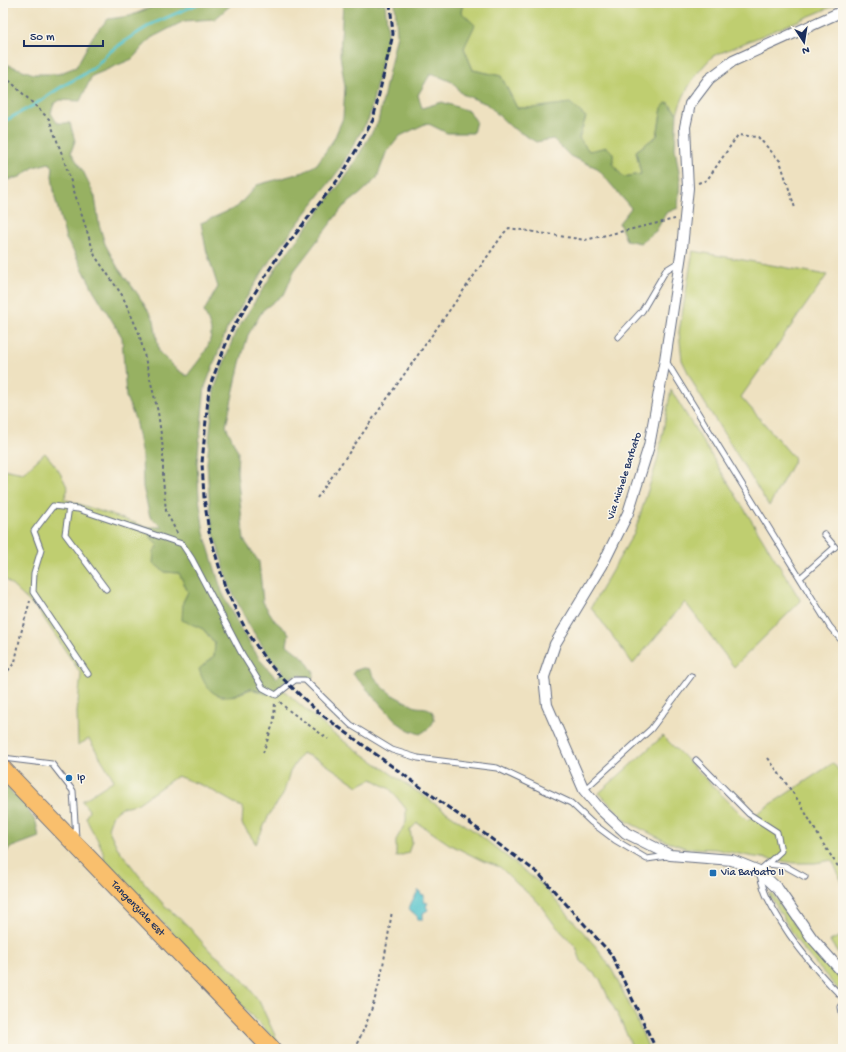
<svg xmlns="http://www.w3.org/2000/svg" width="846" height="1052" font-family="'Gochi Hand',sans-serif">
<style>
.green{fill:#bfce70;stroke:#6d7e67}
.forest{fill:#97b162;stroke:#597060}
.water{fill:#57c4cc;stroke:#397a95}
.lines{fill:none;stroke-linecap:round;stroke-linejoin:round}
.stream{stroke:#57c4cc;stroke-width:3}
.lane-casing{stroke:#656d80;stroke-width:7}
.street-casing{stroke:#656d80;stroke-width:12}
.primary-casing{stroke:#656d80;stroke-width:19}
.path{stroke:#656d80;stroke-width:2;stroke-dasharray:3 3;stroke-linecap:butt}
.lane{stroke:#fff;stroke-width:5}
.street{stroke:#fff;stroke-width:10}
.primary{stroke:#f9bf6d;stroke-width:17}
.rail{stroke:#1b2f5e;stroke-width:3;stroke-dasharray:6 3;stroke-linecap:butt}
.poi-dot{fill:#1f6fb2;stroke:#fbf7ec;stroke-width:1.5}
.labels{text-anchor:middle;dominant-baseline:central;stroke-width:3;stroke-linejoin:round;paint-order:stroke}
.street-label{font-size:11px;fill:#1b2f5e;stroke:#fbf7ec}
.poi-label{font-size:11px;fill:#1b2f5e;stroke:#fbf7ec;text-anchor:start}
</style>
<rect width="100%" height="100%" fill="#fbf7ec"/>
<filter id="ink" filterUnits="userSpaceOnUse"><feTurbulence type="fractalNoise" baseFrequency=".025" numOctaves="2"/><feDisplacementMap in="SourceGraphic" scale="8" xChannelSelector="R" yChannelSelector="G"/><feConvolveMatrix kernelMatrix="1 2 1 2 8 2 1 2 1" color-interpolation-filters="sRGB"/></filter>
<filter id="wash" filterUnits="userSpaceOnUse"><feTurbulence type="fractalNoise" baseFrequency=".012" numOctaves="4" result="noise"/><feDisplacementMap in="SourceGraphic" scale="16" xChannelSelector="R" yChannelSelector="G"/><feGaussianBlur stdDeviation="0.9" result="paint"/><feColorMatrix in="noise" values="0 0 0 0 0 0 0 0 0 0 0 0 0 0 0 0 0 1.4 0 .05"/><feComposite in="paint" operator="in"/></filter>
<g filter="url(#wash)">
<rect width="100%" height="100%" fill="#eee1c0"/>
<!-- green -->
<path class="green" d="M463,3H841L713,56C694,75 686,88 677,113L668,102L662,108L657,136L636,151L641,174L623,177L612,164L613,153L589,151L579,138L586,117L532,108H517L501,76L473,70L464,48L461,12Z
M693,251L827,275L741,397L795,459L769,506L696,389L682,360L679,332Z
M671,390L801,601L734,667L685,602L633,664L591,607L635,531L657,462Z
M45,453C56,466 61,473 68,489L64,499L147,527L151,537L158,546L165,572L179,573L188,592L183,602L195,625L203,629L215,644L214,656L233,696L251,689L267,694L280,687L335,735L477,833L541,884L598,949L612,970L635,1016L649,1049H633L619,1017L609,999L600,979L581,961L576,947L554,924L538,902L515,882L500,867L483,861L449,844L430,831L417,823L410,830L412,842L408,853L396,857V840L406,822V809L390,789L372,779L358,786L321,761L302,753L290,772L283,795L269,815L256,844L242,824L243,808L206,787L177,776L137,804L122,807L113,814L108,828L117,847L144,882L165,906L187,925L210,951L229,966L243,980L259,1001L279,1044L104,861C105,845 90,832 86,817L89,810L82,801L114,780L89,739L78,745L77,712L81,674L39,611L3,577V469L23,473Z
M663,736L747,820L833,763L843,776V884L832,860L815,863H794L749,856L715,849L686,848L665,841L628,822L599,793Z
M772,893L807,943L843,982V995L801,947L769,894Z
M843,935V961L830,941Z"/>
<!-- forest -->
<path class="forest" d="M162,3H233L215,19L184,21L151,38L132,59L92,76L80,101L60,100L54,104L51,113L57,123H70L75,141L71,152L84,173L95,197L99,224L105,244L118,268L137,293L154,320L159,352L175,368L187,376C196,363 211,349 211,332C211,326 206,317 204,311L218,287L206,249L201,223L237,207L257,185L304,172L317,164L334,139L343,118L345,87L340,55L343,3H385L388,34L369,118L339,170L272,257L227,329L205,387L197,463L199,498L204,533L222,592L241,630L261,661L276,678L283,672L269,656L249,625L230,588L213,531L209,497L207,463L214,390L235,333L280,262L347,175L378,122L397,34L395,3H463L461,12L475,25L464,48L473,70L501,76L517,108H532L570,103L586,117L579,138L589,151L607,147L613,153V164L623,177L641,174L636,151L657,136L662,108L667,102L677,113L675,148L680,179L678,208L666,213L656,231L640,243L626,240L619,223L631,208L597,168L570,156L553,139L536,142L511,127L487,104L462,94L452,82L431,73L418,95L422,108L442,102L469,111L476,121L473,133H447L427,123L400,136L386,153L377,178L360,194L343,207L294,271L285,293L263,310L248,335L240,363L226,426L238,452L237,472L244,540L259,562L263,602L275,621L289,633L287,645L304,658L314,673L312,679H308L301,675L291,677L276,690L267,694C262,693 254,688 249,689C244,690 239,694 234,695C214,701 204,686 199,669L214,656L215,643L203,629L182,620L183,602L188,592L179,573L165,572L153,563L154,551L158,546L151,537L147,527H163L150,517L143,487L142,456L135,419L126,397L122,337L94,291L74,252L66,239L55,198L52,176L53,167L49,163L34,167L20,177L3,181V63L34,74H58L76,67L93,36L108,19L130,16Z
M363,668L369,669C380,687 389,694 408,703C410,704 413,706 416,707C422,708 429,706 433,713C438,722 427,730 420,734L409,730L398,723L353,674L354,671Z
M3,783L26,807L36,822L39,837L12,847L3,855Z"/>
<!-- water -->
<path class="water" d="M419,890L421,894L424,895V902L428,903L426,906L428,910L423,913V919H418L417,916L409,909C411,901 415,897 419,890Z"/>
<g class="lines">
<!-- stream -->
<path class="stream" d="M3,122L34,105L64,85L83,75L97,65L108,53L131,37L152,24L200,3"/>
</g>
</g>
<g filter="url(#ink)">
<g class="lines">
<defs>
<path id="lane" d="M618,337L642,311L666,270L679,262
M666,361L830,627L843,642
M69,507L65,534L106,589
M800,578L835,547L824,534
M88,674L33,592L34,573L41,550L34,531L53,506L78,509L182,544L192,559L242,654L263,688L276,695L295,680H305L351,725L392,750L418,758L497,768L571,803L591,822L615,840L647,859L667,856
M3,758L52,764L73,791L76,838
M696,760L749,814L777,832L781,851L767,864
M584,790L651,729L691,676
M805,877L785,866L767,864L759,871C761,879 763,889 767,897C786,935 813,968 843,998
M843,1004L841,1007L843,1018"/>
<path id="street" d="M843,11L733,61L709,79L690,104L685,127L688,188L682,248L665,360L649,446L628,513L602,566L555,644L544,677L547,705L584,790L600,809L626,833L670,855L732,860L759,871L778,889L812,938L843,973"/>
<g id="primary">
<path id="s1" d="M3,769L272,1049"/>
</g>
</defs>
<!-- lane casing -->
<use href="#lane" class="lane-casing"/>
<!-- street casing -->
<use href="#street" class="street-casing"/>
<!-- primary casing -->
<use href="#primary" class="primary-casing"/>
<!-- path -->
<path class="path" d="M3,78L11,82L49,119L63,157L95,256L122,295L139,333L158,412L163,449V479L166,511L178,535
M698,183L707,180L738,135L758,137L780,161L795,208
M317,498L504,233L509,228L585,240L675,219
M3,674L7,672L15,662L21,633L30,601
M280,702L287,709L328,739
M263,753L274,721L275,701
M768,758L800,803L822,842L843,874
M354,1049C379,1003 384,962 392,911"/>
<!-- lane -->
<use href="#lane" class="lane"/>
<!-- street -->
<use href="#street" class="street"/>
<!-- primary -->
<use href="#primary" class="primary"/>
<!-- rail -->
<path class="rail" d="M390,3L393,34L373,120L343,173L276,259L231,331L209,388L202,463L204,497L209,532L226,590L245,628L265,659L280,676L318,712L538,873L611,954L656,1049"/>
</g>
</g>
<!-- markers -->
<g class="poi-dot">
<circle cx="69" cy="778" r="4"/>
<rect x="709" y="869" width="8" height="8" rx="2"/>
</g>
<g class="labels">
<!-- street labels -->
<g class="street-label">
<text transform="translate(625 476) rotate(-72)">Via Michele Barbato</text>
<text stroke="none"><textPath href="#s1" startOffset="194">Tangenziale Est</textPath></text>
</g>
<!-- poi labels -->
<g class="poi-label">
<text x="77" y="778">Ip</text>
<text x="721" y="873">Via Barbato II</text>
</g>
</g>
<!-- margin -->
<rect width="846" height="1052" fill="none" stroke="#fbf7ec" stroke-width="16"/>
<!-- north arrow -->
<g transform="translate(804 42) rotate(168)" stroke="#fbf7ec" stroke-width="3" paint-order="stroke">
<path d="M0-3L7 15L0 10L-7 15Z" fill="#1b2f5e"/>
<text y="-6" font-size="11" font-weight="bold" text-anchor="middle" fill="#1b2f5e">N</text>
</g>
<!-- scale -->
<path d="M24 40v6h79v-6" fill="none" stroke="#1b2f5e" stroke-width="2"/>
<text x="30" y="40" font-size="12" fill="#1b2f5e" stroke="#fbf7ec" stroke-width="3" paint-order="stroke">50 m</text>
</svg>
